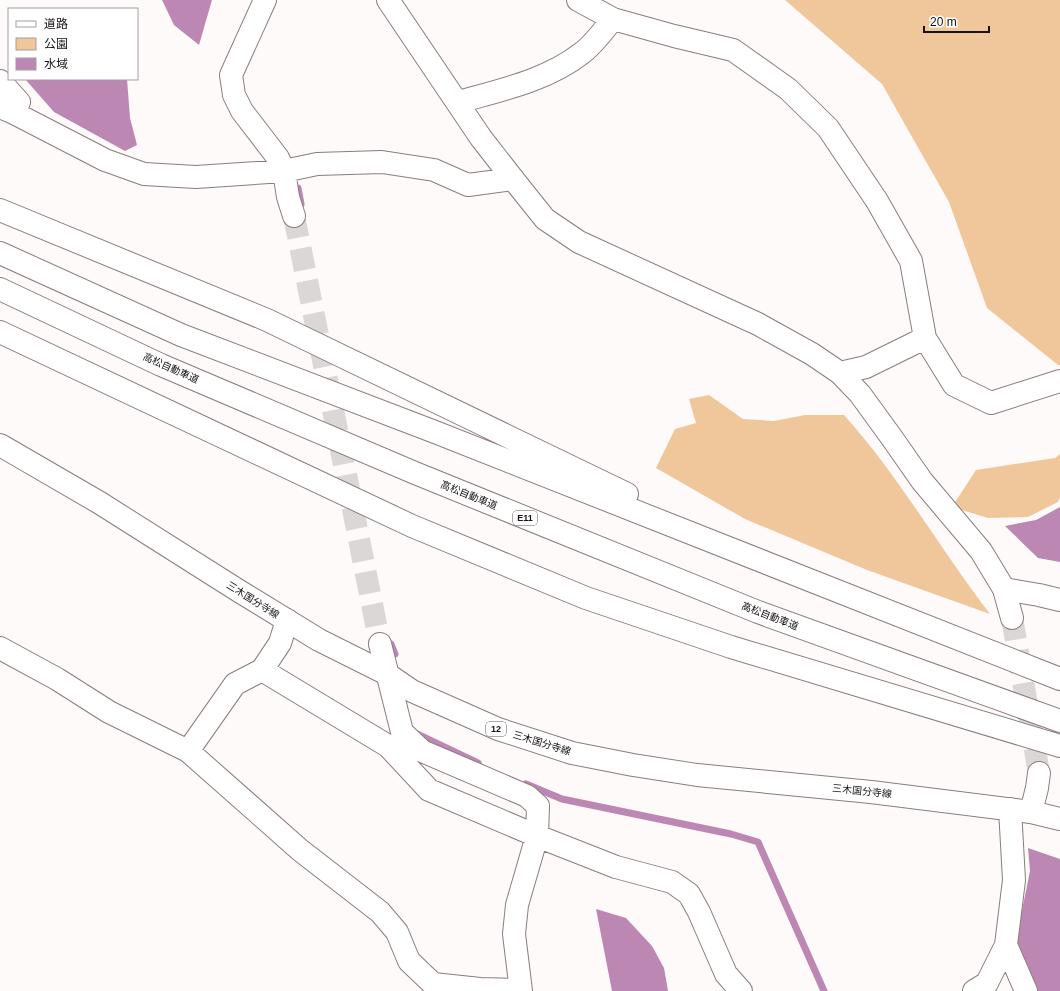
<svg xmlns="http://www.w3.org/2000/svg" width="1060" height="991" font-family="Arial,'Noto Sans JP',sans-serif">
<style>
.green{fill:#f0c69b}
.water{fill:#bd87b4}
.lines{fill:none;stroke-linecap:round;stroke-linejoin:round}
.stream{stroke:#bd87b4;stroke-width:7}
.minor-tunnel{stroke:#dbd7d7;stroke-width:22;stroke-dasharray:22 11;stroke-linecap:butt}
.tertiary-tunnel{stroke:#dbd7d7;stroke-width:22;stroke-dasharray:22 11;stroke-linecap:butt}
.minor-casing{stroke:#8c7c7c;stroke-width:24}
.tertiary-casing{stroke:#8c7c7c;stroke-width:24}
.primary-casing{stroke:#8c7c7c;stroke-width:24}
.motorway-casing{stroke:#8c7c7c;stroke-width:24}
.minor{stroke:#fff;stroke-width:22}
.tertiary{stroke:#fff;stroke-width:22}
.primary{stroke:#fff;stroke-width:22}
.motorway{stroke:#fff;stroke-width:22}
.labels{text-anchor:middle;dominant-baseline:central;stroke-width:4;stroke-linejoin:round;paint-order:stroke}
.shield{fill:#fff;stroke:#5d5858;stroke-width:1}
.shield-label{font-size:9px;font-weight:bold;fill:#171111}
.street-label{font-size:10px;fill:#171111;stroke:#fff}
</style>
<rect width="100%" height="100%" fill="#fefafa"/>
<!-- green -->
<path class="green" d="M785,0H1060V365H1058L987,308L949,202L882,84Z
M709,395L743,419L774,421L805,415H844C899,476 940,549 990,614L867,570L745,519L656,468L675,429L696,423L689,399Z
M1060,454V497L1058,502L1028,517L988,518L952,507L976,470L1055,458Z"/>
<!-- water -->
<path class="water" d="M162,0H212L199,45L174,25Z
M25,79H127L130,118L137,145L125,151L54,112Z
M1060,507V562L1038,558L1005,526L1036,520Z
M1028,848L1060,859V991H1036L1016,940L1030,871Z
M596,909L626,918L652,946L664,968L668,991H612Z"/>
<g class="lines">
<!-- stream -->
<path class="stream" d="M298,188L301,204
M391,644L395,654
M417,734L478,763
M526,784L562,799L731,834L758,842L824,991"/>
<!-- minor-tunnel -->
<path class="minor-tunnel" d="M294,216L380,644"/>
<!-- tertiary-tunnel -->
<path class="tertiary-tunnel" d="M1012,618L1039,773"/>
<defs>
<path id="minor" d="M265,0L231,75L234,95L242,111L278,158L284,171L288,197L294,216
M388,0L481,138L513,179
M578,0L613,19L674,36L733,50L788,89L828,128L877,201L911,261L925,338L954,385L991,403L1060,381
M0,81L19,102L14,113
M458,102C501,90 546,81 582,53C593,45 604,30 613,19
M0,107L14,113L105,160L144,174L196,177L284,171L317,164L382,162L434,170L468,185L513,179
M840,373L866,367L925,338
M1004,589L1039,595L1060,600
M380,644L402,732L422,751L527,796L538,806L537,836L517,905L514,934L521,991
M0,648L57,679L109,712L188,751L300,850L380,912L397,932L409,961L433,984L480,989L520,990
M262,670L280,643L287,620
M188,751L235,684L262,670L388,746L429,790L537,836L616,867L672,882L689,894L699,912L726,974L741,991
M1006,945L1026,991
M974,991L987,983L1006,945L1014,880L1010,809"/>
<path id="tertiary" d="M513,179L545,219L579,242L758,324L812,354L840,373L860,394L892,438L922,481L981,551L1004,589L1012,618
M1031,812L1037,788L1039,773"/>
<path id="primary" d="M0,445L100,503L239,591L319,640L387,674L412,691L498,729L572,753L633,765L697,775L871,792L1031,812L1060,819"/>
<path id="motorway" d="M0,210L267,320L627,494
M0,253L181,335L435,432L1060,679
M0,289L161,365L415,473L758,612L1060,721
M0,332L412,526L586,598L731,647L1060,746"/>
</defs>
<!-- minor casing -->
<use href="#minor" class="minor-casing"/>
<!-- tertiary casing -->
<use href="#tertiary" class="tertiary-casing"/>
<!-- primary casing -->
<use href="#primary" class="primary-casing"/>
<!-- motorway casing -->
<use href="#motorway" class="motorway-casing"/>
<!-- minor -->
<use href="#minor" class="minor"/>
<!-- tertiary -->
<use href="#tertiary" class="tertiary"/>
<!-- primary -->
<use href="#primary" class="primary"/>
<!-- motorway -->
<use href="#motorway" class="motorway"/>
</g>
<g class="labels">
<!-- shield labels -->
<g class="shield">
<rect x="513" y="511" width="24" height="14" rx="3"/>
<rect x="486" y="722" width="20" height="14" rx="3"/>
</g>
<g class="shield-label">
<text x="525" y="518">E11</text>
<text x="496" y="729">12</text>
</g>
<!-- street labels -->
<g class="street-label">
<text transform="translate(171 368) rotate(24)">高松自動車道</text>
<text transform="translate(469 495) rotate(22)">高松自動車道</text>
<text transform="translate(253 600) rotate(32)">三木国分寺線</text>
<text transform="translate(770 616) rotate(21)">高松自動車道</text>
<text transform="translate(542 743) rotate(17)">三木国分寺線</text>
<text transform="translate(862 791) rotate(6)">三木国分寺線</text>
</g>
</g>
<!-- legend -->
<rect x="8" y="8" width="130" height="72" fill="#ffffff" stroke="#a2a0a0"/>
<rect x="16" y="21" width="20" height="6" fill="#ffffff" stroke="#a2a0a0"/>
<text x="44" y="28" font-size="12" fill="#171111">道路</text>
<rect x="16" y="38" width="20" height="12" fill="#f0c69b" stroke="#a2a0a0"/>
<text x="44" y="48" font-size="12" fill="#171111">公園</text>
<rect x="16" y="58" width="20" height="12" fill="#bd87b4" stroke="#a2a0a0"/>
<text x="44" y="68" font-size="12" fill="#171111">水域</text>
<!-- scale -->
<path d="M924 26v6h65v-6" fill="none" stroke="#171111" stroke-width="2"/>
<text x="930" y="26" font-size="12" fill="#171111" stroke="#ffffff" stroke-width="3" paint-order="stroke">20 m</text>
</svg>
